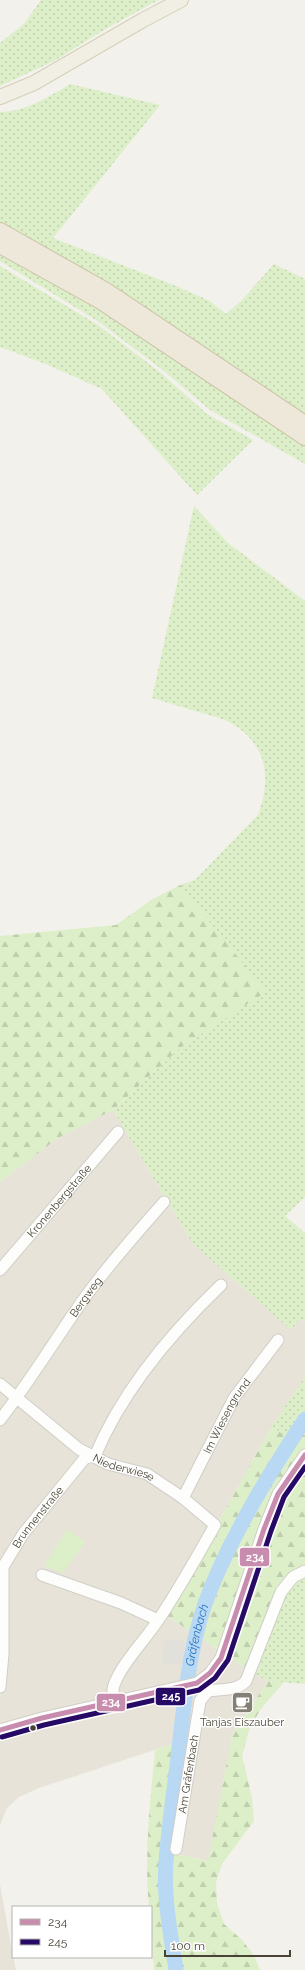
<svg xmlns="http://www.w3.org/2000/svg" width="305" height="1970" font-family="Raleway,sans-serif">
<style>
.residential{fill:#e7e3d8}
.grass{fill:url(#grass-dots)}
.forest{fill:url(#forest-firs)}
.park{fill:#ddefc9}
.parking{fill:#e1e0da}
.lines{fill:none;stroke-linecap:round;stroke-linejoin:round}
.river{stroke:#b8d8f3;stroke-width:15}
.minor-casing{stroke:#d0cec8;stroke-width:13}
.major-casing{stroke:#d6cfb6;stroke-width:16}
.highway-casing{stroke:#ccc1a4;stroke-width:18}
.minor{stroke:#fdfdfc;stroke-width:11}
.major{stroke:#f1eee4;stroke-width:14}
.highway{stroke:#ede8d9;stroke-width:16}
.bus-1-casing{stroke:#fff;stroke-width:8}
.bus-2-casing{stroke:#fff;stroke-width:8}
.bus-1{stroke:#c88cae;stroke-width:5}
.bus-2{stroke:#260a66;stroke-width:5}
.bus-dot{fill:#494336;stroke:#fff;stroke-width:1.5}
.labels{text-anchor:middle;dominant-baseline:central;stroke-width:3;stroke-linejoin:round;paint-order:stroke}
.street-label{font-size:11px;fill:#494336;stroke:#fff}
.poi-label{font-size:11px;fill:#494336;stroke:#fff}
.water-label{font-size:12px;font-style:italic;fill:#2473c0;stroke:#fff}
.line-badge{stroke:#fff;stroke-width:1.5}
.badge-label{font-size:11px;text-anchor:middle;font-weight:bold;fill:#fff}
</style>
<defs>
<pattern id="grass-dots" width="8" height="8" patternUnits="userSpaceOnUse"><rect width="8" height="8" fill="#ddefc9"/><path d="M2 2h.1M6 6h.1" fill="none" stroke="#bfcead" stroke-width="1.8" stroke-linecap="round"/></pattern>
<pattern id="forest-firs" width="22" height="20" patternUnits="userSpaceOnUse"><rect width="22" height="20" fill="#ddefc9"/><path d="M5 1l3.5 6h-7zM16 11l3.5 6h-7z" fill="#bfcead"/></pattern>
</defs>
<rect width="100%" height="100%" fill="#f2f1eb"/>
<!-- residential -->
<path class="residential" d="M113,1110L193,1244L291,1329L300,1319L305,1322V1377L272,1426L166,1615L256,1675L268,1681L232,1735L209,1861L171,1853L188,1739L39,1788L19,1797L7,1808L0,1825V1182L58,1138Z
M0,1884L13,1957L16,1970H0Z"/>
<!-- grass -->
<path class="grass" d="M41,0H158L104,30L54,61L0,86V43L24,24Z
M70,84L160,105L53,238L176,286L210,301L226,314L242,300L274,264L305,279V464L210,410L164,371L99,322L0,261V112C25,112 49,97 70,84Z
M0,266L98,325L161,373L207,414L253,440L197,495L102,389L46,364L0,347Z
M194,506L228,543L305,601V1197L285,1216L305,1233V1322L300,1319L291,1330L193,1244L113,1110L180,1048L265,992L180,885L195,880L258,815C273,775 266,740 225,720C218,717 209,715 202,713C185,708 169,703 152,698Z
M305,1377V1417L289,1439L272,1426Z
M305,1570V1684L268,1681L256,1675L283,1598Z"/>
<!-- forest -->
<path class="forest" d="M180,885L266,992L180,1048L113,1110L58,1138L0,1182V936L116,925L151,900Z
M305,1417V1570L283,1598L256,1675L166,1615L272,1426L289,1439Z
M268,1681L284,1682L260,1710L249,1730L242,1756L252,1798L254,1821L222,1864L216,1882L217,1904L224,1924L242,1940L254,1955L260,1970H154L151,1935V1907H149C144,1854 150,1802 155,1750L188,1739L171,1853L208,1861L232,1735Z"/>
<!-- park -->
<path class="park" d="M67,1529L85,1542L63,1573L44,1566Z"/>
<!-- parking -->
<path class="parking" d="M164,1639L185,1641L183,1665L162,1664Z"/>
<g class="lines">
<!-- river -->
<path class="river" id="s1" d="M176,1970C171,1937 163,1895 166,1862C169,1821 176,1779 180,1739C186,1688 191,1636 211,1588C236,1528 269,1474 305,1419"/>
<defs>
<g id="minor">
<path id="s2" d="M0,1270L118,1132"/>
<path id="s3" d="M0,1384L79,1449L108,1464L147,1474L183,1498L215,1525C197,1557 179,1589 159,1619C146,1639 122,1663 114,1685C112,1691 113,1697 113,1703"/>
<path id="s4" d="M0,1420C30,1381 55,1340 83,1300C108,1265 136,1234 164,1202"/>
<path d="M95,1456C122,1391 171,1333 221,1285"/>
<path id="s5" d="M183,1498L234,1398L278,1340"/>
<path d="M42,1575L121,1603L158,1620"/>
<path id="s6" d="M0,1687L3,1654V1567L23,1534L85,1458L95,1456"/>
<path d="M208,1691C221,1689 237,1691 246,1681L281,1592L293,1577L305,1571"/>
<path d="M0,1730L42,1718L197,1683L210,1673L221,1658L264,1529L278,1494L305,1455"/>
<path id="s7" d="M176,1849L200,1701L208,1691"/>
</g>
<path id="major" d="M0,97L34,83L143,20L181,0"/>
<path id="highway" d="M0,231L106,291L305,424
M0,245L101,301L305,437"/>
</defs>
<!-- minor casing -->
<use href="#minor" class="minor-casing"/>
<!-- major casing -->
<use href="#major" class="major-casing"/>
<!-- highway casing -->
<use href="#highway" class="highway-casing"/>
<!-- minor -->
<use href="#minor" class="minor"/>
<!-- major -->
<use href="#major" class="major"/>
<!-- highway -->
<use href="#highway" class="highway"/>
<defs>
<path id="bus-1" d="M0,1730L42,1718L197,1683L210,1673L221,1658L264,1529L278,1494L305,1455"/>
<path id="bus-2" d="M2,1737L44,1725L199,1690L215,1678L228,1660L271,1531L284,1497L305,1467"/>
</defs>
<!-- bus-1 casing -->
<use href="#bus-1" class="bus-1-casing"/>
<!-- bus-2 casing -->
<use href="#bus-2" class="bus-2-casing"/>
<!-- bus-1 -->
<use href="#bus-1" class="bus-1"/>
<!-- bus-2 -->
<use href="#bus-2" class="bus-2"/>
</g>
<!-- icons -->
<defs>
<symbol id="cafe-square" viewBox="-11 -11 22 22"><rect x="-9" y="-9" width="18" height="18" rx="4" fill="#848075" stroke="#fff"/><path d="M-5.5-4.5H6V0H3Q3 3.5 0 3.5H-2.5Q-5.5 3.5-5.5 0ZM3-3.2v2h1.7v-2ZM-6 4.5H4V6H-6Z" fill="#fff"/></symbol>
</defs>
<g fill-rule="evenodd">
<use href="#cafe-square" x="230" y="1690" width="25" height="25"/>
</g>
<!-- markers -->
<circle class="bus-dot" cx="33" cy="1728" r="3.5"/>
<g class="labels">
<!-- street labels -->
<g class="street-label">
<text stroke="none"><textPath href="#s2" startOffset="91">Kronenbergstraße</textPath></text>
<text stroke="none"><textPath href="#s4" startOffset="150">Bergweg</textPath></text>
<text stroke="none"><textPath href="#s5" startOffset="93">Im Wiesengrund</textPath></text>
<text stroke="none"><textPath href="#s3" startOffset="151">Niederwiese</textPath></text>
<text stroke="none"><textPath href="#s6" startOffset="181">Brunnenstraße</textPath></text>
<text stroke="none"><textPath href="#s7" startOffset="76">Am Gräfenbach</textPath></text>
</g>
<!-- poi labels -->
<g class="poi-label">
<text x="242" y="1722">Tanjas Eiszauber</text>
</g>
<!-- water labels -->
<g class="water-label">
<text stroke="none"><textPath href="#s1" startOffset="338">Gräfenbach</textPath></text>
</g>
</g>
<g class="line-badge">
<rect x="239" y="1547" width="31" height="20" rx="4" fill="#c88cae"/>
<rect x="155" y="1687" width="31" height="19" rx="4" fill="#260a66"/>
<rect x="96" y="1693" width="30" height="19" rx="4" fill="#c88cae"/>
</g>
<g class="badge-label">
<text x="255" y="1561">234</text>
<text x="171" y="1700">245</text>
<text x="111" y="1706">234</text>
</g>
<!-- legend -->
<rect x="12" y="1906" width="140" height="52" fill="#ffffff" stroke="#b6b4af"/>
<rect x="20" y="1919" width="20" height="6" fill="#c88cae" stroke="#b6b4af"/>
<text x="48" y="1926" font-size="12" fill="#494336">234</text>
<rect x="20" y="1939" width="20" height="6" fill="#260a66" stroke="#b6b4af"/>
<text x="48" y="1946" font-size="12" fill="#494336">245</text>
<!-- scale -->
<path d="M165 1950v6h125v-6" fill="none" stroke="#494336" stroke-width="2"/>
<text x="171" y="1950" font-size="12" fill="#494336" stroke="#ffffff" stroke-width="3" paint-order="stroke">100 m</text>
</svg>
